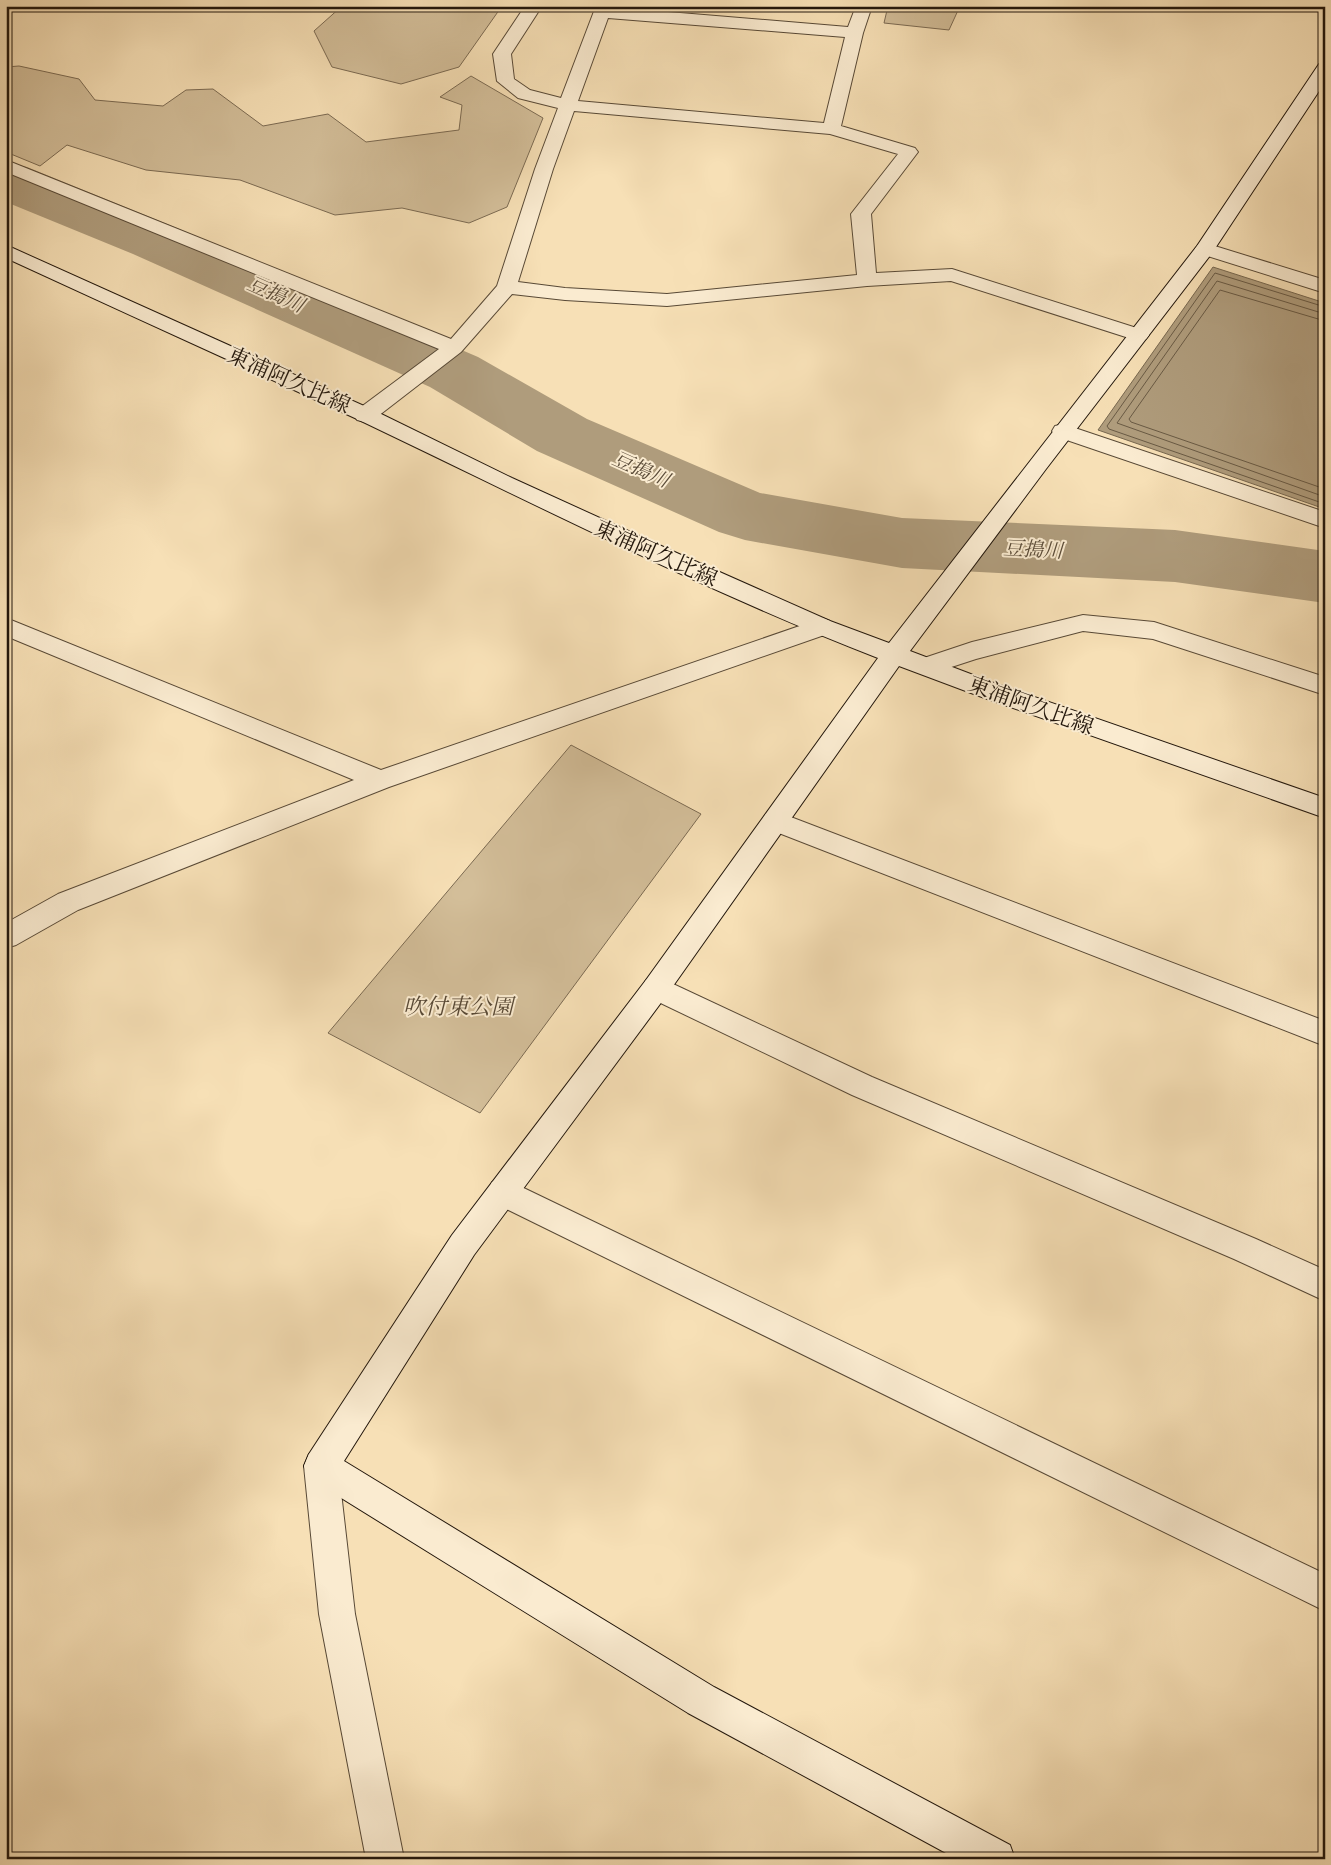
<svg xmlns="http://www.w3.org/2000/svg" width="1331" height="1865" font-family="'EB Garamond','Noto Serif JP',serif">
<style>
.green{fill:#d3be99;stroke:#7b6a52}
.water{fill:#af9c7c;stroke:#77674f}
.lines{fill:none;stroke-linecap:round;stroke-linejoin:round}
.shore{stroke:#695a44;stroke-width:1}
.river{fill:#af9c7c;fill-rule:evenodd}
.street-casing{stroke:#584936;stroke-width:2}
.secondary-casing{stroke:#23170c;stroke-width:2}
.street{fill:#faebd0;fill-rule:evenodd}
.secondary{fill:#faebd0;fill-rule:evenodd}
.labels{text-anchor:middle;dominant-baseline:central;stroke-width:4;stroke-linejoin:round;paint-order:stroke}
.far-water-label{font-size:20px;font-style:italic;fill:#5b4c39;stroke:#faebd0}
.street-label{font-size:22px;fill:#23170c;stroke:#faebd0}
.park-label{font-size:22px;font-style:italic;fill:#584936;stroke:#faebd0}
</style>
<rect width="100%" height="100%" fill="#f7e0b6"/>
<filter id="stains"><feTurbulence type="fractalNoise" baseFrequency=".004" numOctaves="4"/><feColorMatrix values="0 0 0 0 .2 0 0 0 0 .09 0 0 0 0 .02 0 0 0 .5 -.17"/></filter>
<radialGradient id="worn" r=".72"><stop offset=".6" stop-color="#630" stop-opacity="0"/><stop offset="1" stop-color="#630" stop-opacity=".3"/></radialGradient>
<!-- green -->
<path class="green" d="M342,6H502L459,67L401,84L332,67L314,31Z
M888,6H960L949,30L884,23Z
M19,66L79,79L95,100L163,106L186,90L213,89L263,126L328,114L366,142L459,130L462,105L440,97L471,76L543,118L507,207L469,223L402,208L335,215L240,180L146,170L67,145L40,166L6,152V67Z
M571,745L701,814L480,1113L328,1033Z"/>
<!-- water -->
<path class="water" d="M1213,267L1325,303V509L1098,430Z"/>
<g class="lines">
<!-- shore -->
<path class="shore" d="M1325,307L1215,273L1107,426L1109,429L1325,504
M1325,314L1217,281L1117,423L1325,497
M1325,321L1220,290L1129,419L1131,422L1325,489"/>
<!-- river -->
<path class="river" d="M6,162L27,167L177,228L478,357L587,419L760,493L902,518L1175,530L1325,551V603L1175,582L902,568L745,540L719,532L537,451L430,387L133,254L6,202Z"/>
<defs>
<path id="street" d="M525,6H542L511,54L514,79L530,90L561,98L596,6L848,27L856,6H872L863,33L841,126L915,148L918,152L871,214L876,273L952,269L1146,331L1149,335L1146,339L1139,341L1132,339L951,281L867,286L667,306L565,300L512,294L461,352L373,420L365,422L357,420L354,415L357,410L439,349L6,172V160L451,339L497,286L535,169L558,108L518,98L497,81L493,54ZM608,18L845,37L824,123L578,101ZM574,111L830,134L898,154L851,214L857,275L667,294L565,288L518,282L553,169Z
M1205,243L1325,280V293L1198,253L1195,249L1198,245Z
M1063,424L1325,512V528L1055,436L1052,431L1055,426Z
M1083,615L1154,622L1325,677V695L1153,639L1083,631L976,659L927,675L918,672L915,666L918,660L972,642Z
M6,618L381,770L814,621L822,618L830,621L834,627L830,633L389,787L78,910L16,945L6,948V923L58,894L354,780L6,636Z
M775,811L1325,1021V1046L766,828L762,821L766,814Z
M656,976L872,1077L1256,1239L1325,1270V1301L1234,1259L852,1095L646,996L642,988L646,980Z
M503,1178L1325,1574V1611L492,1202L488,1192L492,1182Z
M321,1449L333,1454L338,1466L355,1614L404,1859H366L319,1614L304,1466L309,1454Z"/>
<path id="secondary" d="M1325,63V82L1212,253L1046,469L910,651L997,684L1325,798V818L979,696L899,666L666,996L474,1255L344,1461L714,1687L1010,1845L1015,1859H957L688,1713L309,1478L304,1466L309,1454L452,1235L646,980L878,658C700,589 529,501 357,419C240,365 123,312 6,258V245L373,410L512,478L679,554L830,621L889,643L1197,246L1319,64Z"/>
</defs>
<!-- street casing -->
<use href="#street" class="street-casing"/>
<!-- secondary casing -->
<use href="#secondary" class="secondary-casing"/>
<!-- street -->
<use href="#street" class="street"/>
<!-- secondary -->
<use href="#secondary" class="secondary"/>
</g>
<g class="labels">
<!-- far-water labels -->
<g class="far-water-label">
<text transform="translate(276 294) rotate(24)">豆搗川</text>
<text transform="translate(641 469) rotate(24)">豆搗川</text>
<text transform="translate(1033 549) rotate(3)">豆搗川</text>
</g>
<!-- street labels -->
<g class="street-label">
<text transform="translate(289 380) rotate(24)">東浦阿久比線</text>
<text transform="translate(656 553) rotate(24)">東浦阿久比線</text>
<text transform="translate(1031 705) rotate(20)">東浦阿久比線</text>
</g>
<!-- park labels -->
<g class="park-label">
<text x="458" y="1006">吹付東公園</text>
</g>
</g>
<!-- margin -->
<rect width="1331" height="1865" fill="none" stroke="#f7e0b6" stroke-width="25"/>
<rect x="8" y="8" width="1316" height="1850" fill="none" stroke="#23170c" stroke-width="2.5"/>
<rect x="12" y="12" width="1306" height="1840" fill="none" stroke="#23170c"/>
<rect width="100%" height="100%" filter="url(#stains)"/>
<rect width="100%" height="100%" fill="url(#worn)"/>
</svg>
